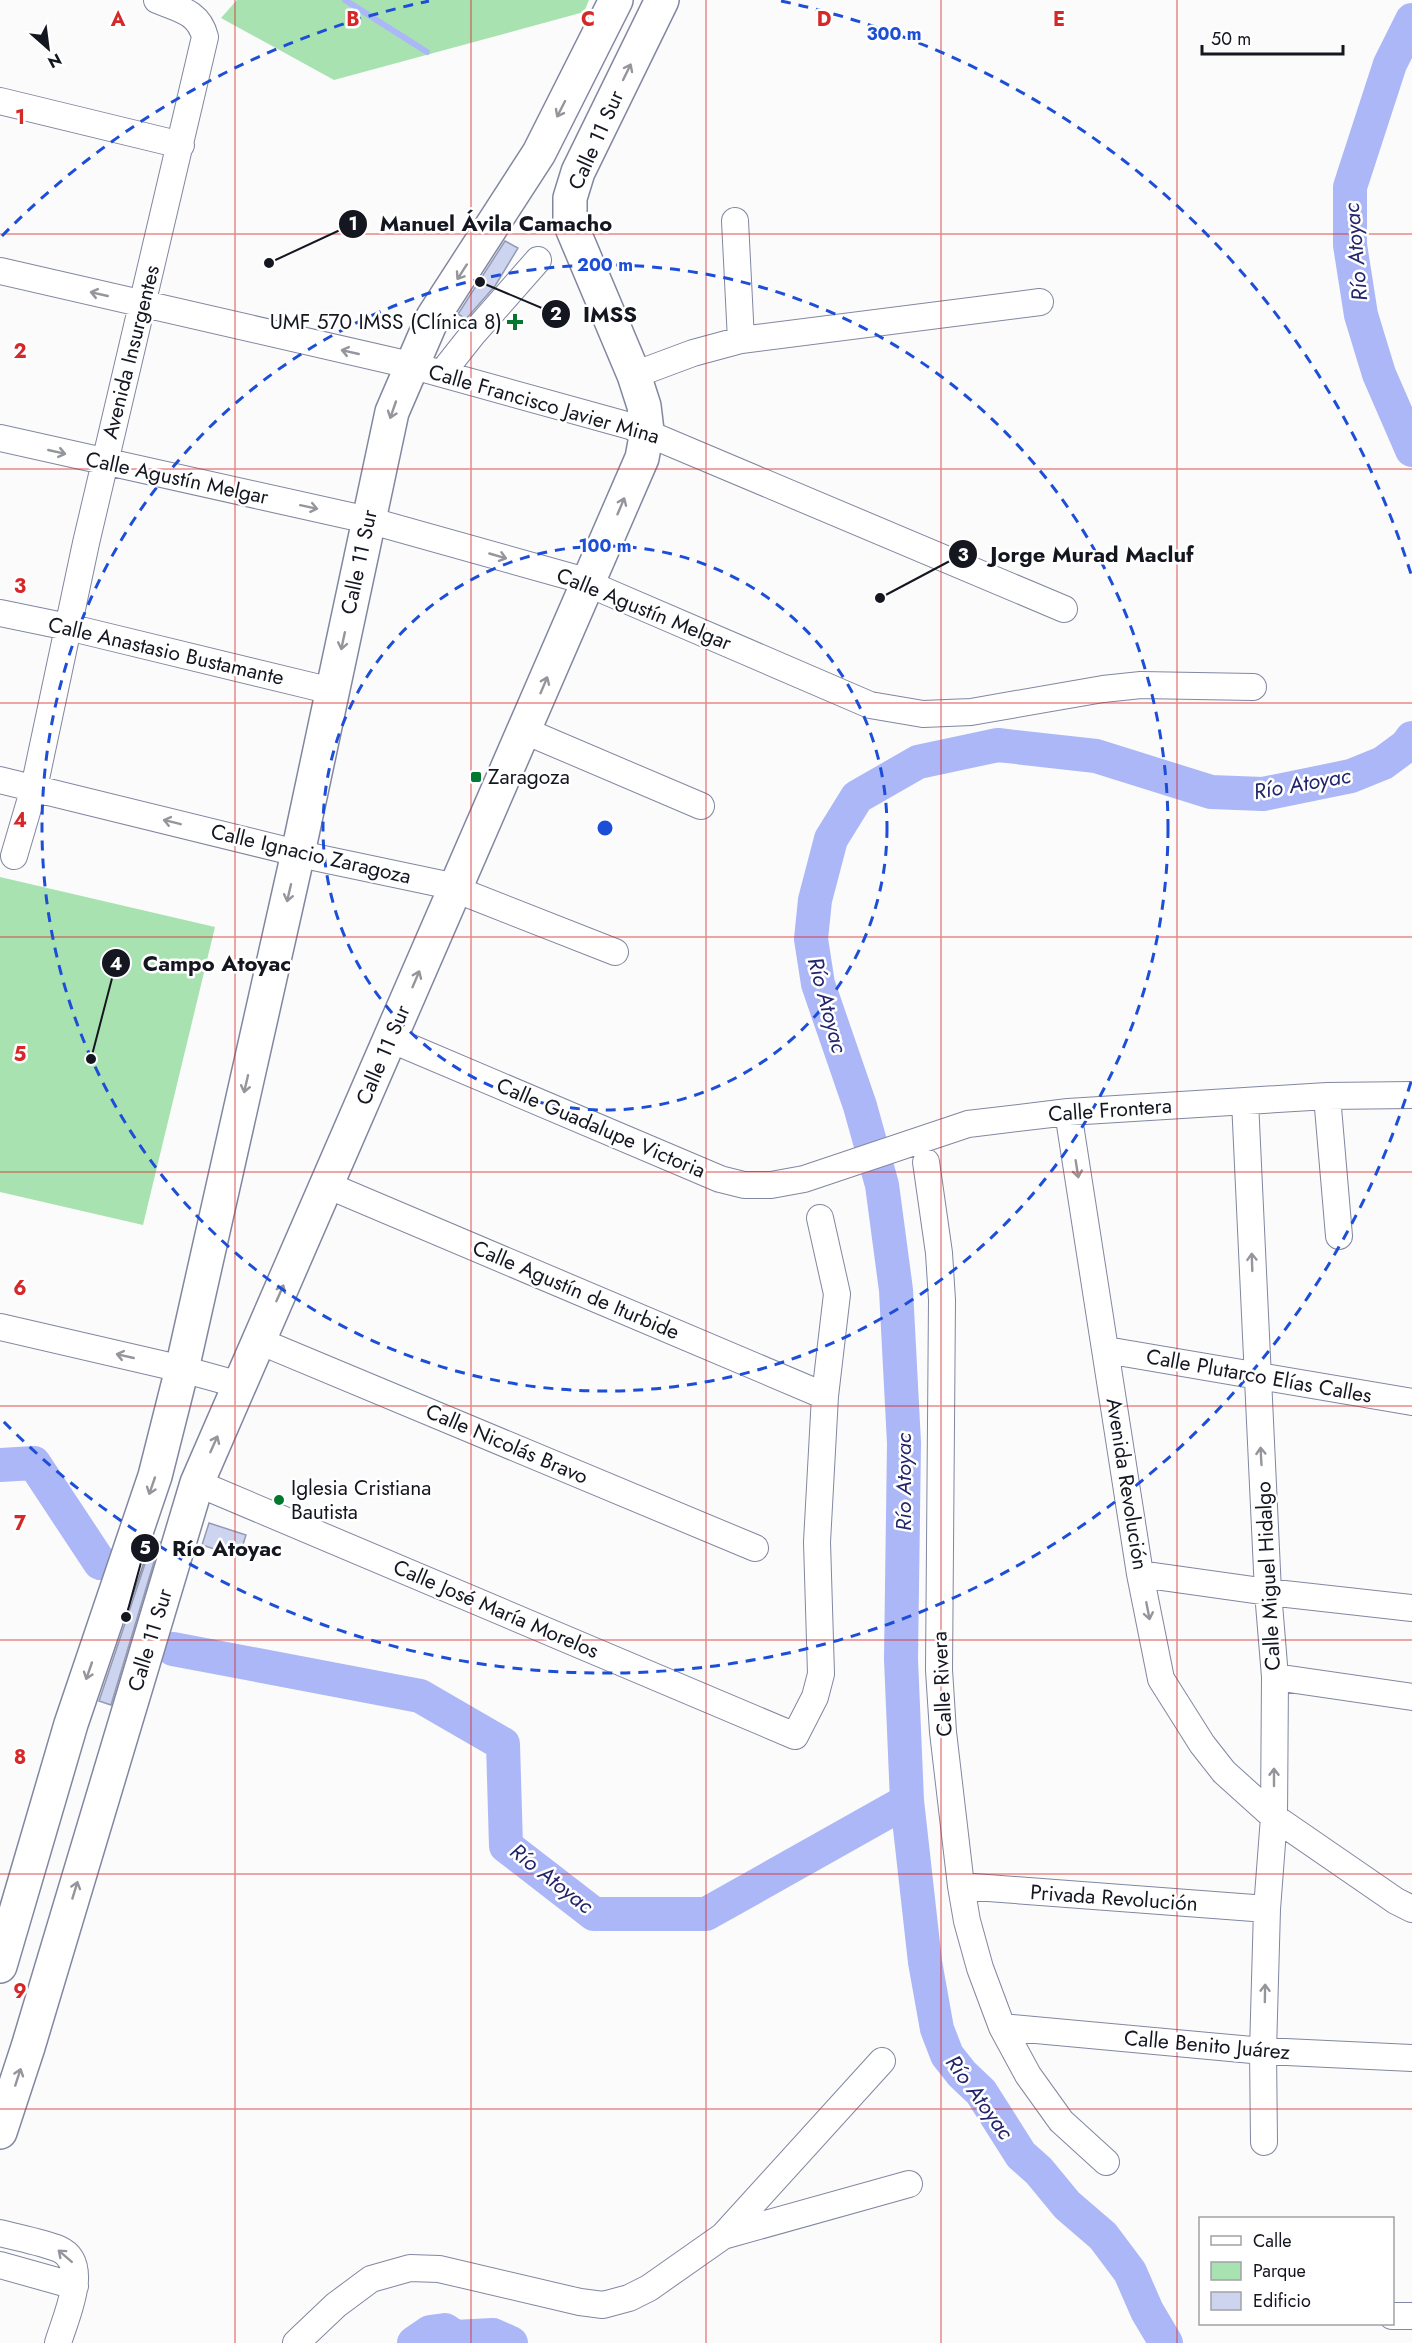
<svg xmlns="http://www.w3.org/2000/svg" width="1412" height="2343" font-family="Jost,sans-serif">
<style>
.green{fill:#a9e2b1}
.lines{fill:none;stroke-linecap:round;stroke-linejoin:round}
.stream{stroke:#abb7f6;stroke-width:6}
.river{stroke:#abb7f6;stroke-width:34}
.building{fill:#cdd4ef;stroke:#959ab4;stroke-width:1.5}
.minor-casing{stroke:#8187a0;stroke-width:28}
.major-casing{stroke:#8187a0;stroke-width:36}
.minor{stroke:#fff;stroke-width:26}
.major{stroke:#fff;stroke-width:33}
.oneway{stroke:#95969b}
.grid{fill:none;stroke:#d62828;stroke-width:1.5;stroke-opacity:0.55}
.ring{fill:none;stroke:#1d4ed8;stroke-width:3;stroke-dasharray:10 8}
.poi-dot{fill:#00792f;stroke:#fff;stroke-width:2}
.labels{text-anchor:middle;dominant-baseline:central;stroke-width:5;stroke-linejoin:round;paint-order:stroke}
.street-label{font-size:21px;fill:#141620;stroke:#fff}
.poi-label{font-size:21px;fill:#141620;stroke:#fff;text-anchor:start}
.water-label{font-size:22px;font-style:italic;fill:#23256c;stroke:#fff}
.grid-label{font-size:20px;text-anchor:middle;font-weight:bold;fill:#d62828;stroke:#fff;stroke-width:5;stroke-linejoin:round;paint-order:stroke}
.centre{fill:#1d4ed8;stroke:#fff;stroke-width:3}
.ring-label{font-size:18px;text-anchor:middle;font-weight:bold;fill:#1d4ed8;stroke:#fff;stroke-width:5;stroke-linejoin:round;paint-order:stroke}
.leader{fill:none;stroke:#141620;stroke-width:2}
.callout-dot{fill:#141620;stroke:#fff;stroke-width:2}
.mark-label{font-size:18px;text-anchor:middle;font-weight:bold;fill:#fff}
.callout-label{font-size:22px;text-anchor:middle;font-weight:bold;fill:#141620;stroke:#fff;stroke-width:5;stroke-linejoin:round;paint-order:stroke}
</style>
<rect width="100%" height="100%" fill="#fbfbfb"/>
<!-- green -->
<path class="green" d="M237,0H589L584,12L334,80L221,18Z
M0,877L215,927L143,1225L0,1192Z"/>
<g class="lines">
<!-- stream -->
<path class="stream" d="M345,0L427,52"/>
<!-- river -->
<path class="river" d="M1412,20L1390,64L1350,187V245L1361,315L1379,374L1412,450
M0,1465L34,1463L100,1563
M173,1649L420,1696L503,1744L506,1846L594,1914H706L907,1801
M414,2343L430,2332L445,2330L455,2337L493,2335L511,2343
M1166,2343L1147,2311L1130,2272L1103,2236L1067,2205L1039,2171L1021,2155L981,2092L962,2074L947,2055L937,2029L925,1962L907,1801L901,1659L904,1443L896,1290L882,1185L860,1106L818,984L811,939L815,900L831,839L857,797L918,762L998,745L1096,756L1211,792L1263,794L1351,776L1383,763L1406,746L1412,738"/>
</g>
<!-- building -->
<path class="building" d="M505,241L518,248L495,286L466,319L458,314Z
M209,1523L246,1535L239,1557L202,1545Z
M153,1540L160,1542L111,1705L99,1701Z"/>
<g class="lines">
<defs>
<path id="minor" d="M0,101L181,145
M735,221L741,340
M0,271L410,365L630,426L1064,609
M442,373L472,335L538,260
M634,375L693,353L741,340L1040,302
M0,438L368,520L575,578L870,705L923,714L971,712L1103,689L1141,685L1253,687
M0,613L68,627L332,691
M525,731L701,806
M0,780L309,856L442,884L615,952
M14,856L34,788L86,543L205,37C199,12 179,9 157,0
M390,1039L720,1179L744,1185H771L804,1179L968,1124L1068,1112L1327,1096L1412,1095
M1327,1096L1339,1236
M1245,1101L1268,1592L1275,1677L1274,1817L1267,1909L1263,2051L1264,2142
M1068,1112L1140,1574L1161,1679L1202,1744L1224,1772L1274,1817L1396,1901L1412,1909
M926,1162L939,1253L942,1300L939,1670L943,1732L961,1886L967,1921L980,1968L1002,2027L1028,2075L1061,2121L1106,2162
M327,1185L825,1396
M0,1327L182,1369L240,1385
M259,1341L755,1548
M1106,1350L1412,1402
M197,1483L795,1736L815,1697L821,1674L817,1542L825,1396L837,1294L820,1218
M1140,1574L1268,1592L1412,1608
M1275,1677L1412,1697
M961,1886L1267,1909
M1002,2027L1263,2051L1412,2058
M0,2233C19,2238 41,2242 59,2249C92,2264 65,2318 58,2343
M723,2236L882,2061
M0,2265L75,2286
M1392,2316H1412
M296,2343L336,2305L371,2279L410,2268L439,2269L580,2302L603,2305L629,2298L649,2288L723,2236L909,2184"/>
<path id="major" d="M0,1966L71,1724L155,1476L182,1369L298,853L392,412L433,317L539,153L616,0
M0,2132L28,2047L197,1483L642,458L647,431L644,406L634,375L570,223V198L578,172L662,0"/>
</defs>
<!-- minor casing -->
<use href="#minor" class="minor-casing"/>
<!-- major casing -->
<use href="#major" class="major-casing"/>
<!-- minor -->
<use href="#minor" class="minor"/>
<!-- major -->
<use href="#major" class="major"/>
</g>
<!-- one-way arrows -->
<defs><path id="oneway-shaft" d="M-6 0H5M1.5-3L5.5 0L1.5 3" fill="none" stroke-width="1.6" stroke-linecap="round" stroke-linejoin="round" transform="scale(1.5)"/></defs>
<g class="oneway">
<use href="#oneway-shaft" transform="translate(627 72) rotate(-64)"/>
<use href="#oneway-shaft" transform="translate(561 109) rotate(117)"/>
<use href="#oneway-shaft" transform="translate(462 272) rotate(123)"/>
<use href="#oneway-shaft" transform="translate(99 294) rotate(-167)"/>
<use href="#oneway-shaft" transform="translate(350 352) rotate(-167)"/>
<use href="#oneway-shaft" transform="translate(393 410) rotate(109)"/>
<use href="#oneway-shaft" transform="translate(57 452) rotate(13)"/>
<use href="#oneway-shaft" transform="translate(621 506) rotate(-67)"/>
<use href="#oneway-shaft" transform="translate(309 507) rotate(12)"/>
<use href="#oneway-shaft" transform="translate(498 556) rotate(16)"/>
<use href="#oneway-shaft" transform="translate(343 641) rotate(102)"/>
<use href="#oneway-shaft" transform="translate(544 685) rotate(-67)"/>
<use href="#oneway-shaft" transform="translate(172 822) rotate(-166)"/>
<use href="#oneway-shaft" transform="translate(289 893) rotate(103)"/>
<use href="#oneway-shaft" transform="translate(416 979) rotate(-67)"/>
<use href="#oneway-shaft" transform="translate(246 1084) rotate(103)"/>
<use href="#oneway-shaft" transform="translate(1077 1169) rotate(81)"/>
<use href="#oneway-shaft" transform="translate(1252 1262) rotate(-92)"/>
<use href="#oneway-shaft" transform="translate(280 1293) rotate(-66)"/>
<use href="#oneway-shaft" transform="translate(125 1356) rotate(-167)"/>
<use href="#oneway-shaft" transform="translate(214 1444) rotate(-66)"/>
<use href="#oneway-shaft" transform="translate(1261 1456) rotate(-93)"/>
<use href="#oneway-shaft" transform="translate(152 1486) rotate(109)"/>
<use href="#oneway-shaft" transform="translate(1148 1611) rotate(79)"/>
<use href="#oneway-shaft" transform="translate(89 1671) rotate(109)"/>
<use href="#oneway-shaft" transform="translate(1274 1777) rotate(-90)"/>
<use href="#oneway-shaft" transform="translate(75 1890) rotate(-73)"/>
<use href="#oneway-shaft" transform="translate(1265 1993) rotate(-89)"/>
<use href="#oneway-shaft" transform="translate(18 2077) rotate(-72)"/>
<use href="#oneway-shaft" transform="translate(65 2256) rotate(-139)"/>
</g>
<!-- grid -->
<path class="grid" d="M235,0V2343M471,0V2343M706,0V2343M941,0V2343M1177,0V2343M0,234H1412M0,469H1412M0,703H1412M0,937H1412M0,1172H1412M0,1406H1412M0,1640H1412M0,1874H1412M0,2109H1412"/>
<!-- distance rings -->
<g class="ring">
<circle cx="605" cy="828" r="282"/>
<circle cx="605" cy="828" r="563"/>
<path d="M1411 1082A845 845 0 0 1 2 1420M2 236A845 845 0 0 1 429 1M781 1A845 845 0 0 1 1411 574"/>
</g>
<!-- markers -->
<g class="poi-dot">
<path d="M512 313h6v6h6v6h-6v6h-6v-6h-6v-6h6z"/>
<rect x="470" y="771" width="12" height="12" rx="3"/>
<circle cx="279" cy="1500" r="6"/>
</g>
<g class="labels">
<!-- street labels -->
<g class="street-label">
<text transform="translate(596 140) rotate(-66)">Calle 11 Sur</text>
<text transform="translate(131 352) rotate(-76)">Avenida Insurgentes</text>
<text transform="translate(544 404) rotate(16)">Calle Francisco Javier Mina</text>
<text transform="translate(177 478) rotate(12)">Calle Agustín Melgar</text>
<text transform="translate(359 562) rotate(-78)">Calle 11 Sur</text>
<text transform="translate(644 609) rotate(22)">Calle Agustín Melgar</text>
<text transform="translate(166 651) rotate(13)">Calle Anastasio Bustamante</text>
<text transform="translate(311 854) rotate(13)">Calle Ignacio Zaragoza</text>
<text transform="translate(383 1055) rotate(-67)">Calle 11 Sur</text>
<text transform="translate(1110 1110) rotate(-4)">Calle Frontera</text>
<text transform="translate(601 1128) rotate(23)">Calle Guadalupe Victoria</text>
<text transform="translate(576 1290) rotate(23)">Calle Agustín de Iturbide</text>
<text transform="translate(1259 1376) rotate(10)">Calle Plutarco Elías Calles</text>
<text transform="translate(507 1444) rotate(23)">Calle Nicolás Bravo</text>
<text transform="translate(1127 1484) rotate(81)">Avenida Revolución</text>
<text transform="translate(1268 1576) rotate(-93)">Calle Miguel Hidalgo</text>
<text transform="translate(496 1609) rotate(23)">Calle José María Morelos</text>
<text transform="translate(150 1640) rotate(-73)">Calle 11 Sur</text>
<text transform="translate(942 1684) rotate(-93)">Calle Rivera</text>
<text transform="translate(1114 1898) rotate(4)">Privada Revolución</text>
<text transform="translate(1207 2045) rotate(5)">Calle Benito Juárez</text>
</g>
<!-- poi labels -->
<g class="poi-label">
<text x="502" y="322" text-anchor="end">UMF 570 IMSS (Clínica 8)</text>
<text x="488" y="777">Zaragoza</text>
<text x="291" y="1488">Iglesia Cristiana<tspan x="291" dy="24">Bautista</tspan></text>
</g>
<!-- water labels -->
<g class="water-label">
<text transform="translate(1355 252) rotate(-95)">Río Atoyac</text>
<text transform="translate(1302 783) rotate(-10)">Río Atoyac</text>
<text transform="translate(828 1005) rotate(75)">Río Atoyac</text>
<text transform="translate(903 1482) rotate(-90)">Río Atoyac</text>
<text transform="translate(552 1878) rotate(38)">Río Atoyac</text>
<text transform="translate(980 2097) rotate(54)">Río Atoyac</text>
</g>
</g>
<g class="grid-label">
<text x="118" y="26">A</text>
<text x="353" y="26">B</text>
<text x="588" y="26">C</text>
<text x="824" y="26">D</text>
<text x="1059" y="26">E</text>
<text x="20" y="124">1</text>
<text x="20" y="358">2</text>
<text x="20" y="593">3</text>
<text x="20" y="827">4</text>
<text x="20" y="1061">5</text>
<text x="20" y="1295">6</text>
<text x="20" y="1530">7</text>
<text x="20" y="1764">8</text>
<text x="20" y="1998">9</text>
</g>
<circle cx="605" cy="828" r="9" class="centre"/>
<g class="ring-label">
<text x="894" y="40">300 m</text>
<text x="605" y="271">200 m</text>
<text x="605" y="552">100 m</text>
</g>
<!-- callouts -->
<path class="leader" d="M269 263L353 224M480 282L556 314M880 598L963 554M91 1059L116 963M126 1617L145 1548"/>
<g class="callout-dot">
<circle cx="269" cy="263" r="6"/>
<circle cx="480" cy="282" r="6"/>
<circle cx="880" cy="598" r="6"/>
<circle cx="91" cy="1059" r="6"/>
<circle cx="126" cy="1617" r="6"/>
<circle cx="353" cy="224" r="15"/>
<circle cx="556" cy="314" r="15"/>
<circle cx="963" cy="554" r="15"/>
<circle cx="116" cy="963" r="15"/>
<circle cx="145" cy="1548" r="15"/>
</g>
<g class="mark-label">
<text x="353" y="230">1</text>
<text x="556" y="320">2</text>
<text x="963" y="561">3</text>
<text x="116" y="970">4</text>
<text x="145" y="1554">5</text>
</g>
<g class="callout-label">
<text x="496" y="231">Manuel Ávila Camacho</text>
<text x="610" y="322">IMSS</text>
<text x="1092" y="562">Jorge Murad Macluf</text>
<text x="217" y="971">Campo Atoyac</text>
<text x="227" y="1556">Río Atoyac</text>
</g>
<!-- legend -->
<rect x="1199" y="2217" width="195" height="108" fill="#ffffff" stroke="#a1a2a6" stroke-width="1.5"/>
<rect x="1211" y="2236" width="30" height="9" fill="#ffffff" stroke="#a1a2a6" stroke-width="1.5"/>
<text x="1253" y="2247" font-size="18" fill="#141620">Calle</text>
<rect x="1211" y="2262" width="30" height="18" fill="#a9e2b1" stroke="#a1a2a6" stroke-width="1.5"/>
<text x="1253" y="2277" font-size="18" fill="#141620">Parque</text>
<rect x="1211" y="2292" width="30" height="18" fill="#cdd4ef" stroke="#a1a2a6" stroke-width="1.5"/>
<text x="1253" y="2307" font-size="18" fill="#141620">Edificio</text>
<!-- north arrow -->
<g transform="translate(48 48) rotate(152)" stroke="#ffffff" stroke-width="4.5" paint-order="stroke">
<path d="M0-4.5L10 22L0 15L-10 22Z" fill="#141620"/>
<text y="-9" font-size="16" font-weight="bold" text-anchor="middle" fill="#141620">N</text>
</g>
<!-- scale -->
<path d="M1202 45v9h141v-9" fill="none" stroke="#141620" stroke-width="3"/>
<text x="1211" y="45" font-size="18" fill="#141620" stroke="#ffffff" stroke-width="4.5" paint-order="stroke">50 m</text>
</svg>
